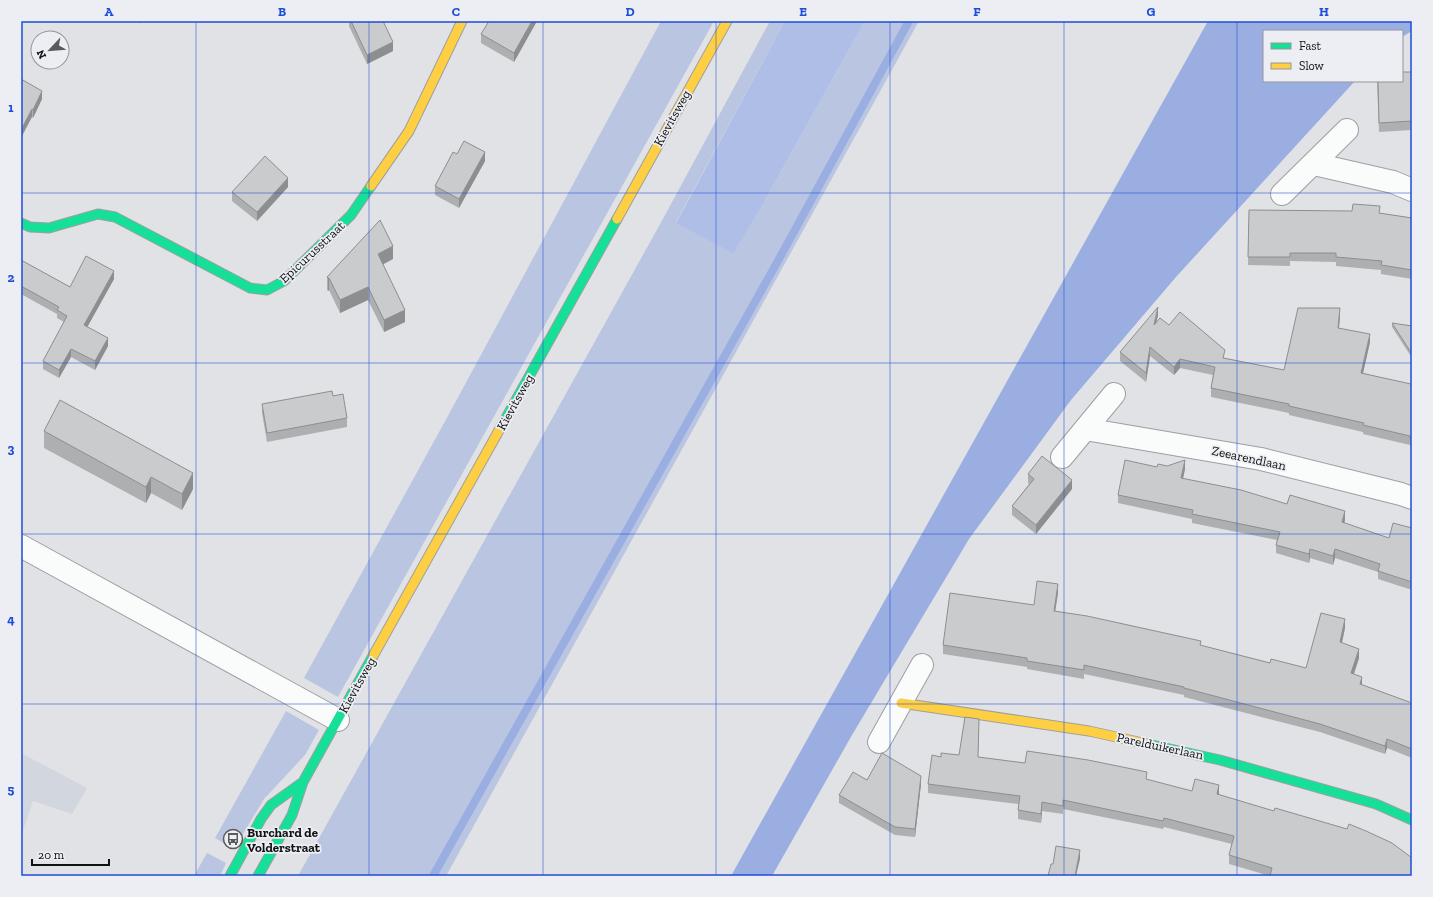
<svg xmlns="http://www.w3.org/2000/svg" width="1433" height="897" font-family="'Zilla Slab',serif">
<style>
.built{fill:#d2d6de}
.green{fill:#bac5e2}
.forest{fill:#aebee7}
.water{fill:#9aaee1}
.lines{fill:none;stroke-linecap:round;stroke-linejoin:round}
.stream{stroke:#9aaee1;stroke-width:8}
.street-casing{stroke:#9e9fa2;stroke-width:24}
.fast-casing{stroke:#9e9fa2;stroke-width:11}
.slow-casing{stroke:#9e9fa2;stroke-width:11}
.street{stroke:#fafbfb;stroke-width:22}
.fast{stroke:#16e098;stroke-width:9}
.slow{stroke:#ffcf43;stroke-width:9}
.wall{fill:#aeafb0}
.shaded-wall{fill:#8d8e90}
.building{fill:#cacbcd;stroke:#8d8e90}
.grid{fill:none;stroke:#1d4ed8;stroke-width:1;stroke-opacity:0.55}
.labels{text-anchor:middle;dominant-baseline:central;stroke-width:3.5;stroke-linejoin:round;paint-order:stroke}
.street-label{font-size:13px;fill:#101112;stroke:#eceef4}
.poi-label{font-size:13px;font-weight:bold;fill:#101112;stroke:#eceef4;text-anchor:start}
.neatline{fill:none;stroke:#1d4ed8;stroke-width:1.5}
.grid-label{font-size:13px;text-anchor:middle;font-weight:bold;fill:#1d4ed8}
</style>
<rect width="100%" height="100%" fill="#e1e2e5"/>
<!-- built -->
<path class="built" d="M21,753L87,788L72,814L33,801L21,836Z"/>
<!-- green -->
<path class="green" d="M661,21H714L338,697L304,678L455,403Z
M770,21H785L676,222L765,200L865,21H919L446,876H298L664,217Z
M286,711L319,730L305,755L264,799L234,849L215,838Z
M207,853L226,863L220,876H194Z"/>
<!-- forest -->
<path class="forest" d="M785,21H865L765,200L733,253L676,223Z"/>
<!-- water -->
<path class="water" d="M1208,21H1412V31L1402,37V31H1264V81H1355L1176,277L1071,400L969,539L852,735L772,876H731Z"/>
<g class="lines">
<!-- stream -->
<path class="stream" d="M433,876L779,259L909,21"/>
<defs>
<path id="street" d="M1314,164L1393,182L1412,190
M1282,194L1347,130
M1085,429L1261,459L1401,494L1412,498
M1062,457L1114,394
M21,546L338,720
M879,742L922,665"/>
<path id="fast" d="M21,223L30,227L49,228L98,214L115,217L250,288L267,290L284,281L351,215L371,186
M502,425L617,219
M1152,745L1220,760L1376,804L1412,820
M230,876L261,819L271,805L303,782
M258,876L292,815L303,782L373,656"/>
<path id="slow" d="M371,186L409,131L462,21
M617,219L727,21
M373,656L502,425
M901,703L1089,731L1152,745"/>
</defs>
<!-- street casing -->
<use href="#street" class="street-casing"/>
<!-- fast casing -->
<use href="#fast" class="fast-casing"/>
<!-- slow casing -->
<use href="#slow" class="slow-casing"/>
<!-- street -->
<use href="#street" class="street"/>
<!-- fast -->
<use href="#fast" class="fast"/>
<!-- slow -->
<use href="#slow" class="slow"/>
</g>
<!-- wall -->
<path class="wall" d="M349,21H383L393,51L367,64L349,26Z
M537,21L514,62L481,43V34Z
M1412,72V130L1379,132L1377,81H1402Z
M21,79L42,99L33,118L32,117Z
M457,154L485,161L459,208L435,195V186Z
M288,187L257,221L232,201V192Z
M1249,210L1380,213L1412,218V279L1381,274V270L1336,266V262L1290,261V266L1248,265Z
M393,259L383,264L405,322L384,332L368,300L340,313L329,290L328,291L327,290V277Z
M21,260L70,287L114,279L87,327L108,346L95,370L71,357L59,378L43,369V361L64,322L57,318V314L21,294Z
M1158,315L1156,323L1169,325L1225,358L1284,370L1340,317L1339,328L1370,342L1363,373L1412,386V448L1410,447V445L1363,434V432L1289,415V413L1211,397V388L1213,375L1180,368L1174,375L1150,356L1146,382L1120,361V352Z
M1392,323L1412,326V358L1392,327Z
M333,396L347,418V427L267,442L262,413V404Z
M44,431L193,489L182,510L151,493L146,503L44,448Z
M1157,467L1185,469L1183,479L1287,504L1345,520L1344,523L1389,538L1412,528V590L1378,579V572L1335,558L1333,565L1310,558L1309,563L1276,553V545L1277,540L1192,523V519L1118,503V495Z
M1028,474L1072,489L1036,534L1012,515V506L1029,484L1028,483Z
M1058,593L1055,611L1201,646L1270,663L1306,668L1345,628L1342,643L1359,658L1354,674L1362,685L1412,703V758L1387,748L1385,754L1320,732L1184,697V695L1084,674V679L1027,669V667L943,654V645L1034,605Z
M979,727L978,757L1147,780L1192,791L1219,794L1218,795L1274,811L1347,829L1366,831L1270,876L1229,864V855L1232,844L1164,827L1163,829L1063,809V814L1042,811L1041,823L1018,819V810L1019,804L928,793V784L941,757L959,755Z
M867,780L921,784L915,837L895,835L839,803V795Z"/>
<!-- shaded-wall -->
<path class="shaded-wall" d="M139,21H144L139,23Z
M532,21H537L514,62V53Z
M393,42V51L367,64V55Z
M42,91V99L33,118V110Z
M32,109V117L21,138V130Z
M485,152V161L459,208V199Z
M288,178V187L257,221V212Z
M393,246V259L378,267V254Z
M114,271V279L84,333V325Z
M328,278H329V290L328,291Z
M368,287V300L340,313V300Z
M1158,307V315L1154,334V325Z
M1340,308V317L1338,336V328Z
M405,310V322L384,332V320Z
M1370,334V342L1361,382V373Z
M108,338V346L95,370V361Z
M1150,347V356L1146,382V373Z
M71,349V357L59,378V370Z
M1180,359V368L1174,375V367Z
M1185,460V469L1181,487V478Z
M193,473V489L182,510V494Z
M151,477V493L146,503V487Z
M1072,480V489L1036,534V525Z
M1345,511V520L1342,531V522Z
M1310,549V558L1309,563V554Z
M1335,549V558L1333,565V556Z
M1058,584V593L1054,619V611Z
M1345,619V628L1340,651V642Z
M1359,649V658L1351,682V673Z
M1362,677V686L1360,684Z
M1387,739V748L1385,754V746Z
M921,776V784L915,837V829Z
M1219,785V794L1217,803V794Z
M1042,802V811L1041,823V814Z
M1080,850V859L1076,876H1075Z"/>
<!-- building -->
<path class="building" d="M351,21H383L393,42L367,55Z
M489,21H532L514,53L481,34Z
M1402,72H1412V121L1379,123L1378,81H1402Z
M21,79L42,91L33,110L32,109L21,130Z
M464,141L485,152L459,199L435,186L453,152L457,154Z
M265,156L288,178L257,212L232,192Z
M1353,204L1380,206L1379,213L1412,218V270L1381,265L1382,261L1336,257V253H1290V257H1248L1249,210L1352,211Z
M380,220L393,246L378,254L405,310L384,320L368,287L340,300L329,278H328L327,277Z
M86,256L114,271L84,325L108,338L95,361L71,349L59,370L43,361L67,316L57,310L59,307L21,286V260L70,287Z
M1158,307L1154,325L1160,318L1169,325L1180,312L1225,350L1223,358L1284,370L1298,308H1340L1338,328L1370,334L1361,373L1411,384V386H1412V439H1410V436L1363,425L1364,423L1289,406V404L1211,388L1215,367L1180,359L1174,367L1150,347L1146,373L1120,352Z
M1392,323L1412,326V354Z
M332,391L333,396L343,394L347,418L267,433L262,404Z
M60,400L193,473L182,494L151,477L146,487L44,431Z
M1042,456L1072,480L1036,525L1012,506L1034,479L1028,474Z
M1125,460L1157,467L1158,464L1167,466L1185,460L1181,478L1241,490L1287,504L1290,495L1345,511L1342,522L1389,538L1393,523L1412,528V582L1378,571L1380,564L1335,549L1333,556L1310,549L1309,554L1276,545L1280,532L1192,514L1193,510L1118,495Z
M1037,581L1058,584L1054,611L1087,616L1201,641L1200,645L1270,663L1271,659L1306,668L1321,613L1345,619L1340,642L1359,649L1351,673L1362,677L1360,684L1412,703V749L1387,739L1385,746L1320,724L1184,688V687L1084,665V670L1027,661V658L943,645L950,593L1034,605Z
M965,717L979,719L978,757L1025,763L1027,751L1088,760L1147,772L1146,779L1192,791L1195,779L1219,785L1217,794L1274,811L1275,808L1347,829L1349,824L1366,831L1392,843L1412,858V876H1270L1272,868L1229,855L1234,836L1164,818L1163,821L1063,800V806L1042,802L1041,814L1018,810L1020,796L928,784L932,755L941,757V753L959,755Z
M882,753L921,776L915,829L895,827L839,795L853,772L867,780Z
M1056,846L1080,850L1075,876H1048L1051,864H1053Z"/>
<!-- grid -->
<path class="grid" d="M196,21V876M369,21V876M543,21V876M716,21V876M890,21V876M1064,21V876M1237,21V876M21,193H1412M21,363H1412M21,534H1412M21,704H1412"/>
<!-- icons -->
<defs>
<symbol id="bus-ring" viewBox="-11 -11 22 22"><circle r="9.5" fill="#eceef4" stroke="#595a5c" stroke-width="1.5"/><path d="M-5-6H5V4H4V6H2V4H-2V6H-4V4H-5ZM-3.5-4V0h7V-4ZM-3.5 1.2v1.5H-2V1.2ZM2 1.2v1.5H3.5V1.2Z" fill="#595a5c"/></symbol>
</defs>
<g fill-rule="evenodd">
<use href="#bus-ring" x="222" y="828" width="22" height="22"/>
</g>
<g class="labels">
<!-- street labels -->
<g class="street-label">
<text transform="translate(672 118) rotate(-61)">Kievitsweg</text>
<text transform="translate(312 252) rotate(-43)">Epicurusstraat</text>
<text transform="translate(515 402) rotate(-61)">Kievitsweg</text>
<text transform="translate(1249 458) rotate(12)">Zeearendlaan</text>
<text transform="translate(357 685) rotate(-61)">Kievitsweg</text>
<text transform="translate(1160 746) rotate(12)">Parelduikerlaan</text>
</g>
<!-- poi labels -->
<g class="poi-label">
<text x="247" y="832">Burchard de<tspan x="247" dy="15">Volderstraat</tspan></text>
</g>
</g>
<!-- border -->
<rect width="1433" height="897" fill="none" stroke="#eceef4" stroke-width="44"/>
<!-- legend -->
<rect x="1263" y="30" width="140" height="52" fill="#eceef4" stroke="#94969a"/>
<rect x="1271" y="43" width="20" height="6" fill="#16e098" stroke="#94969a"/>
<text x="1299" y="50" font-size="12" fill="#101112">Fast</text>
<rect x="1271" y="63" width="20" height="6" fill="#ffcf43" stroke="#94969a"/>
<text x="1299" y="70" font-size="12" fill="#101112">Slow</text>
<!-- north arrow -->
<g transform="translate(50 50) rotate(244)"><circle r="19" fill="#eceef4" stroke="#94969a"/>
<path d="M0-3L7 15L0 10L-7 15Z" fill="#595a5c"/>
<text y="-6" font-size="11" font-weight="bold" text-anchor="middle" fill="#101112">N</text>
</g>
<!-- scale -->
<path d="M32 859v6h77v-6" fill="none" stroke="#101112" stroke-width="2"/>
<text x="38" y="859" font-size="12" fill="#101112" stroke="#eceef4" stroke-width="3" paint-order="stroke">20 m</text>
<rect x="22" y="22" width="1389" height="853" class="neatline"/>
<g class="grid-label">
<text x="109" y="16">A</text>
<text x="282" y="16">B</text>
<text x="456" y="16">C</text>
<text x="630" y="16">D</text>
<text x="803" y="16">E</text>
<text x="977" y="16">F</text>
<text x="1151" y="16">G</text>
<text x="1324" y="16">H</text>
<text x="11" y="112">1</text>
<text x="11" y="282">2</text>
<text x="11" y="453">3</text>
<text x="11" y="624">4</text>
<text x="11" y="794">5</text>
</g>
</svg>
